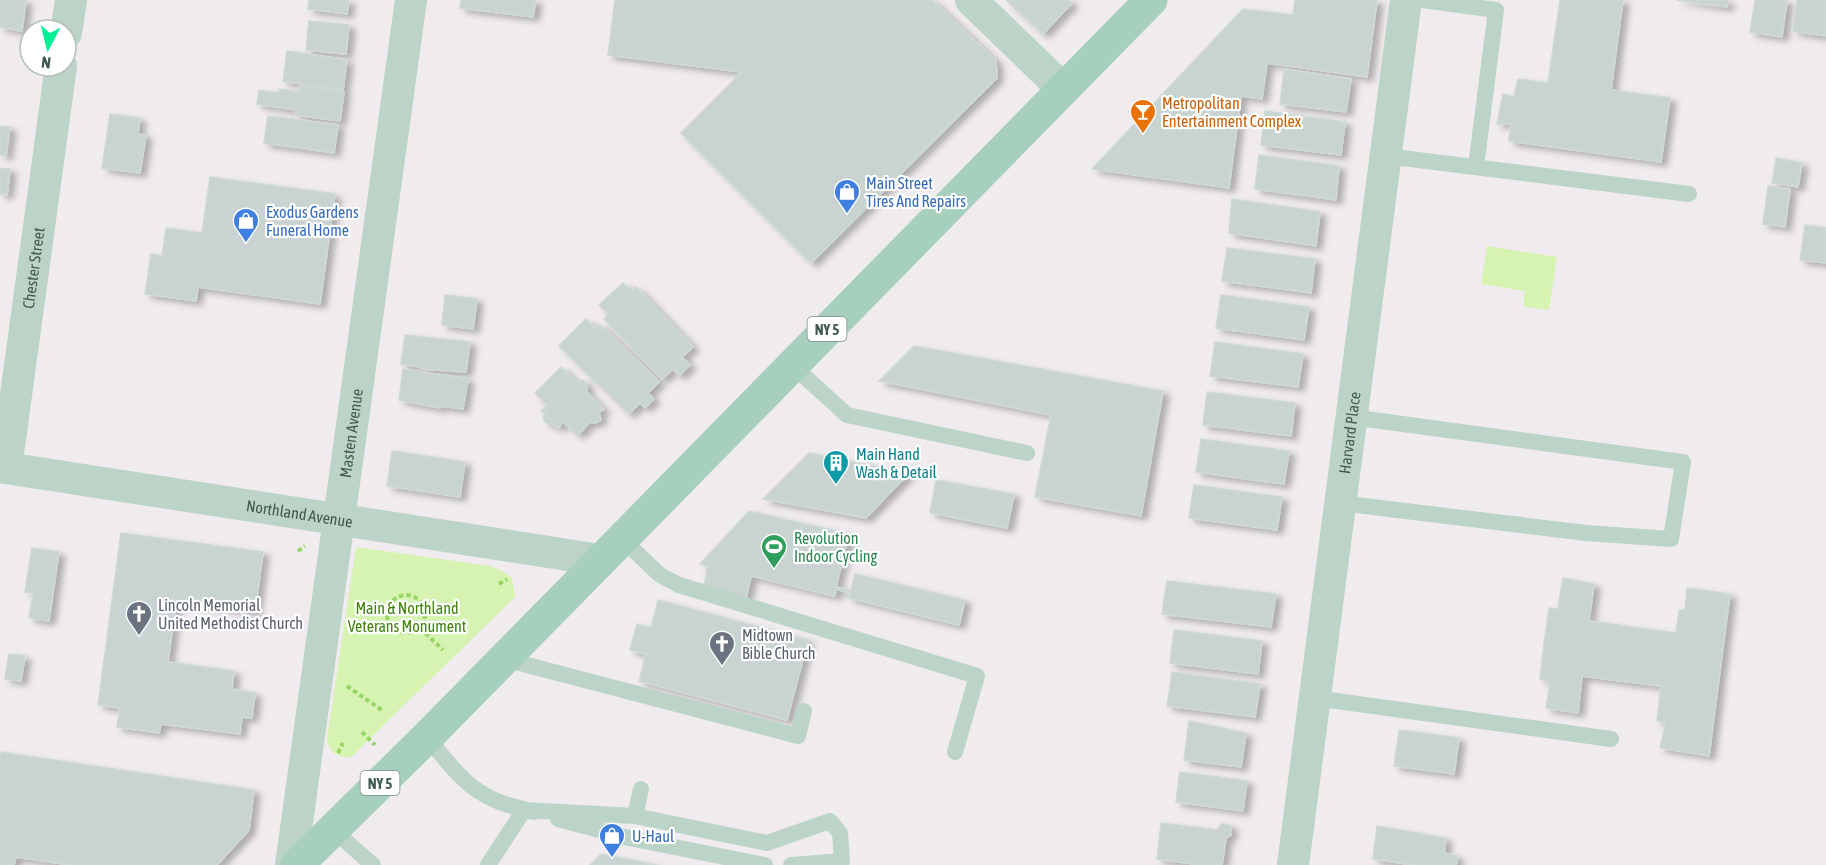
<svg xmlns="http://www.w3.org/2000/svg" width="1826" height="865" font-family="'Asap Condensed',sans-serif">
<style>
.green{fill:#d7f3b2}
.building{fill:#c9d4d2;stroke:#ced8d6;stroke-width:1.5;filter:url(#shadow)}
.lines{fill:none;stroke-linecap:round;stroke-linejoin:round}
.path{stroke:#98d567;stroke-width:4;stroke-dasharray:4.5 3;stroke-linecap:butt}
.lane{stroke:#bcd3c8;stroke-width:16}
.street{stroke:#bcd3c8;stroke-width:32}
.primary{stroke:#a7cfbd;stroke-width:33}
.labels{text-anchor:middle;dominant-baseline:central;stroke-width:4.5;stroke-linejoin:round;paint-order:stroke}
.shield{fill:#fff;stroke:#7b8c84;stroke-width:1.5}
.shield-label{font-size:15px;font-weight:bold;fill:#425b4f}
.food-label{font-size:16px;fill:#c56008;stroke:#fff;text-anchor:start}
.shop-label{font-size:16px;fill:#366cbe;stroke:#fff;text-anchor:start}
.street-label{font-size:16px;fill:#425b4f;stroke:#fff}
.culture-label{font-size:16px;fill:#0d838f;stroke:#fff;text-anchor:start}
.leisure-label{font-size:16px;fill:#27864d;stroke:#fff;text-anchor:start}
.worship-label{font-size:16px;fill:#5b616d;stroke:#fff;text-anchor:start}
.park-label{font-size:16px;fill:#41830c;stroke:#fff}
</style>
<defs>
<filter id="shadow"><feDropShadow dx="6" dy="4" stdDeviation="3" flood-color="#0004"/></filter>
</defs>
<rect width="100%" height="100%" fill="#efebef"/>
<!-- green -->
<path class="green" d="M1487,246L1557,257L1549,310L1523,306L1525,291L1481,284Z
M356,547L490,566L502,571L512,578L515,597L351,757C338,758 329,753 327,739Z"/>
<!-- building -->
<path class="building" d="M0,0H26L22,31L0,27Z
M309,0H349L347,14L308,9Z
M461,0H536L533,17L460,8Z
M615,0H932L996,61L997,78L811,263L681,133L742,72L608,55Z
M1006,0H1069L1072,3L1043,34Z
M1295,0H1377L1367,77L1267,63L1262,99L1241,96L1229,188L1092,169L1243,9L1293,15Z
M1560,0H1623L1611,90L1670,98L1661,162L1509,141L1510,124H1497L1503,94L1514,97L1518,79L1548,83Z
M1677,0H1728L1727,7Z
M1755,0H1787L1782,37L1750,32Z
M1797,0H1826V36L1793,31Z
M309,21L349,25L346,54L306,50Z
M287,51L347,60L343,90L283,81Z
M1284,69L1351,79L1346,112L1280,104Z
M300,86L344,92L340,121L296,115L297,110L257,104L259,90L279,93V89L299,92Z
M1265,111L1345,122L1341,155L1261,145Z
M110,114L140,118L138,134L146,135L140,173L102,168Z
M268,116L338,125L334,153L264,143Z
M0,126L10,127L6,156L0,155Z
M1259,155L1339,166L1336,200L1255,189Z
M1776,158L1802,163L1798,187L1772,183Z
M0,168L10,169L7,195L0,194Z
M210,177L335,194L320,304L198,287L196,301L145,294L151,254L162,256L166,228L202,233Z
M1768,186L1790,189L1785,227L1763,224Z
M1232,199L1320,212L1316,246L1229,233Z
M1805,225L1826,228V263L1800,260Z
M1227,248L1315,259L1311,293L1222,281Z
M623,283L632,292L636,287L693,347L682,357L690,365L679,376L673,369L662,379L604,319L608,314L599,305Z
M445,295L477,299L473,329L442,325Z
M1221,295L1309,307L1304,340L1216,328Z
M586,319L595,329L599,324L659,382L648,393L654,399L645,408L640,403L629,414L559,346Z
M405,335L470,342L466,372L421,369L422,367L401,364Z
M1215,342L1303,354L1298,387L1210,376Z
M914,346L1163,391L1141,516L1035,497L1051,415L879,381Z
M561,367L576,382L583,380L587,385V392L604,409L599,412L601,420L595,423L590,422L578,435L563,422L558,428L553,424H548L544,421L543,417L546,414L541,411L547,405L535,393Z
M403,369L468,379L463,409L440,406V408L399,400Z
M1207,392L1295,403L1291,436L1203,425Z
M1201,439L1289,451L1284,484L1196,472Z
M392,451L465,462L460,497L387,486Z
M809,453L909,473L866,518L763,499Z
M936,480L1014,494L1007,528L930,513Z
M1194,485L1282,497L1277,530L1189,518Z
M749,511L849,534L836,587L851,590L855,574L965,600L959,625L849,598L850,593L836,589L835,596L751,576L746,599L703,589L708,566L700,564Z
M121,533L263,552L255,612L176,602L168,662L234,671L232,689L255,693L252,718L242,717L240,734L161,724L159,733L117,727L120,708L98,705Z
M32,548L59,552L49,621L29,618L33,593L25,592Z
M1563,578L1594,584L1589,621L1676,633L1679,610H1685L1687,588L1730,594L1709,756L1660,748L1666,723L1657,721L1661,686L1582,676L1578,713L1546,708L1550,682L1540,679L1544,643L1549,608L1558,609Z
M1167,581L1276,594L1271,627L1162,614Z
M658,600L808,640L787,720L639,681L646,654L630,650L637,624L651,628Z
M1174,630L1262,641L1258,674L1170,663Z
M9,654L25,656L21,681L5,679Z
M1172,672L1260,684L1255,717L1167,706Z
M1189,721L1246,733L1241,767L1184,760Z
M1399,730L1459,738L1454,774L1394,766Z
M0,752L254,790L249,830L217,865H71L16,857L14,865H0Z
M1180,772L1247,781L1243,811L1176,802Z
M1161,823L1217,830L1222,823L1231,826V835L1226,838L1222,865H1202L1157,859Z
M1377,826L1446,838L1444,853L1458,856L1456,865H1414L1373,859Z
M601,854L657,865H590Z"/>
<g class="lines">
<!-- path -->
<path class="path" d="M298,551L305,546
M499,584L507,579
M387 614a19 19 0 1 1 38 0a19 19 0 1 1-38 0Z
M420,628L443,650
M347,686L383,711
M362,732L375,745
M338,753L343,743"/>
<!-- lane -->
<path class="lane" d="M1422,0L1496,10L1476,167
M1386,156L1689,194
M792,365L847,415L1027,453
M1340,503L1586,533L1671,539L1683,462L1351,417
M622,539L660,575L679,585L977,676L955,752
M504,659L798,736L804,711
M1315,698L1611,739
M427,737C443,756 459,779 480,792C496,803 515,807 534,812
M524,810L635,816L767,843L830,821L840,833L842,861L791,865
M635,816L641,789
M558,819L629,838L765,865
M333,830L373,865
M488,865L524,810"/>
<!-- street -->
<g class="street">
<path d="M971,0L1063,89"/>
<path d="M66,33L71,0"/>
<path id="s1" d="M0,467L600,560"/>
<path id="s2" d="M6,468L61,66"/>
<path id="s3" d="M291,865L411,0"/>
<path id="s4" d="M1293,865L1406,0"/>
</g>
<!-- primary -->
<path class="primary" d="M297,865L427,737L622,539L1151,0"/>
</g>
<!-- icons -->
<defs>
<symbol id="bar-pin" viewBox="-11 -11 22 30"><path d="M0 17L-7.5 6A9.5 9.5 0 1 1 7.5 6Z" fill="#e8710a" stroke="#fff"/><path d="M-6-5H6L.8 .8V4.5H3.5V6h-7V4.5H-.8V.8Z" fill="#fff"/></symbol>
<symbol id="shop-pin" viewBox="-11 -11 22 30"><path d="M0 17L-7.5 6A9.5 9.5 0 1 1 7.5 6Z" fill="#3f7fe0" stroke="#fff"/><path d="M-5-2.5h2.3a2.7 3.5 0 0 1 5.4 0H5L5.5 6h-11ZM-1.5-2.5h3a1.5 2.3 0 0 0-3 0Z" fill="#fff"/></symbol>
<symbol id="building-pin" viewBox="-11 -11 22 30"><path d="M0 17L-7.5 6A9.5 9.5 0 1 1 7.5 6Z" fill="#0f9aa8" stroke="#fff"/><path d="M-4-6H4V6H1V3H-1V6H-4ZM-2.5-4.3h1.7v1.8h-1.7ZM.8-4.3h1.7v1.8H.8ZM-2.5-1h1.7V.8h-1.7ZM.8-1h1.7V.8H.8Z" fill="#fff"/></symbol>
<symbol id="stadium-pin" viewBox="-11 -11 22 30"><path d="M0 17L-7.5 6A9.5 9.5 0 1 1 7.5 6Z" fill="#2e9e5b" stroke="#fff"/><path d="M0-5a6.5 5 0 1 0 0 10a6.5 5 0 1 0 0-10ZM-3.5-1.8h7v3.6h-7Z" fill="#fff"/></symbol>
<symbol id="church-pin" viewBox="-11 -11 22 30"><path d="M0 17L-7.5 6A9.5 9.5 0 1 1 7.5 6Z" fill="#6b7280" stroke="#fff"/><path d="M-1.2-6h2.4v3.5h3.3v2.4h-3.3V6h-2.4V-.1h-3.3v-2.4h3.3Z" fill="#fff"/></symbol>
</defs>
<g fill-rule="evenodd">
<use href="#bar-pin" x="1128" y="97" width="30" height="40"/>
<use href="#shop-pin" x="832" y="177" width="30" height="40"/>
<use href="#shop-pin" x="231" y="206" width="30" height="40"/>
<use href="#building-pin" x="821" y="448" width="30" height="40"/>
<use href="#stadium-pin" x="759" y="532" width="30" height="40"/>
<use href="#church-pin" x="124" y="599" width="30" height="40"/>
<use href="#church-pin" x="707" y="629" width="30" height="40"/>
<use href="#shop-pin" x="597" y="821" width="30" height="40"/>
</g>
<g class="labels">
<!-- shield labels -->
<g class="shield">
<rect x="807.5" y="317" width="39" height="24" rx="4.5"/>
<rect x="360.5" y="771" width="39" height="24" rx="4.5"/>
</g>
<g class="shield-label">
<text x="827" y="329">NY 5</text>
<text x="380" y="783">NY 5</text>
</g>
<!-- food labels -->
<g class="food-label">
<text x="1162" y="103">Metropolitan<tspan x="1162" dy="18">Entertainment Complex</tspan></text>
</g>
<!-- shop labels -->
<g class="shop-label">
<text x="866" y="183">Main Street<tspan x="866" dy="18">Tires And Repairs</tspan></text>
<text x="266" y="212">Exodus Gardens<tspan x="266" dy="18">Funeral Home</tspan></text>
<text x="632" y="836">U-Haul</text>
</g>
<!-- street labels -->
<g class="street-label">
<text stroke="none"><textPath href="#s2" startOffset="202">Chester Street</textPath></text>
<text stroke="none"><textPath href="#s4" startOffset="436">Harvard Place</textPath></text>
<text stroke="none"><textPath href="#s3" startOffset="436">Masten Avenue</textPath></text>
<text stroke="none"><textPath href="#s1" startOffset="303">Northland Avenue</textPath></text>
</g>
<!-- culture labels -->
<g class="culture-label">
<text x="856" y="454">Main Hand<tspan x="856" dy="18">Wash &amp; Detail</tspan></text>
</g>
<!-- leisure labels -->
<g class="leisure-label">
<text x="794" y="538">Revolution<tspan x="794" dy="18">Indoor Cycling</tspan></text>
</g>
<!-- worship labels -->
<g class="worship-label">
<text x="158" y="605">Lincoln Memorial<tspan x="158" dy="18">United Methodist Church</tspan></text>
<text x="742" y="635">Midtown<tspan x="742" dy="18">Bible Church</tspan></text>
</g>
<!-- park labels -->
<g class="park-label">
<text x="407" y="608">Main &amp; Northland<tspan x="407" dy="18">Veterans Monument</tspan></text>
</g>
</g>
<!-- north arrow -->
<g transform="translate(48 48) rotate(187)"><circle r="28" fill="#ffffff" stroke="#b3bdb9" stroke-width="1.5"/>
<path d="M0-4.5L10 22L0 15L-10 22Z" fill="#04f095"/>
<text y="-9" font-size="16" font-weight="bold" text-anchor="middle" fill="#425b4f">N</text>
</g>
</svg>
